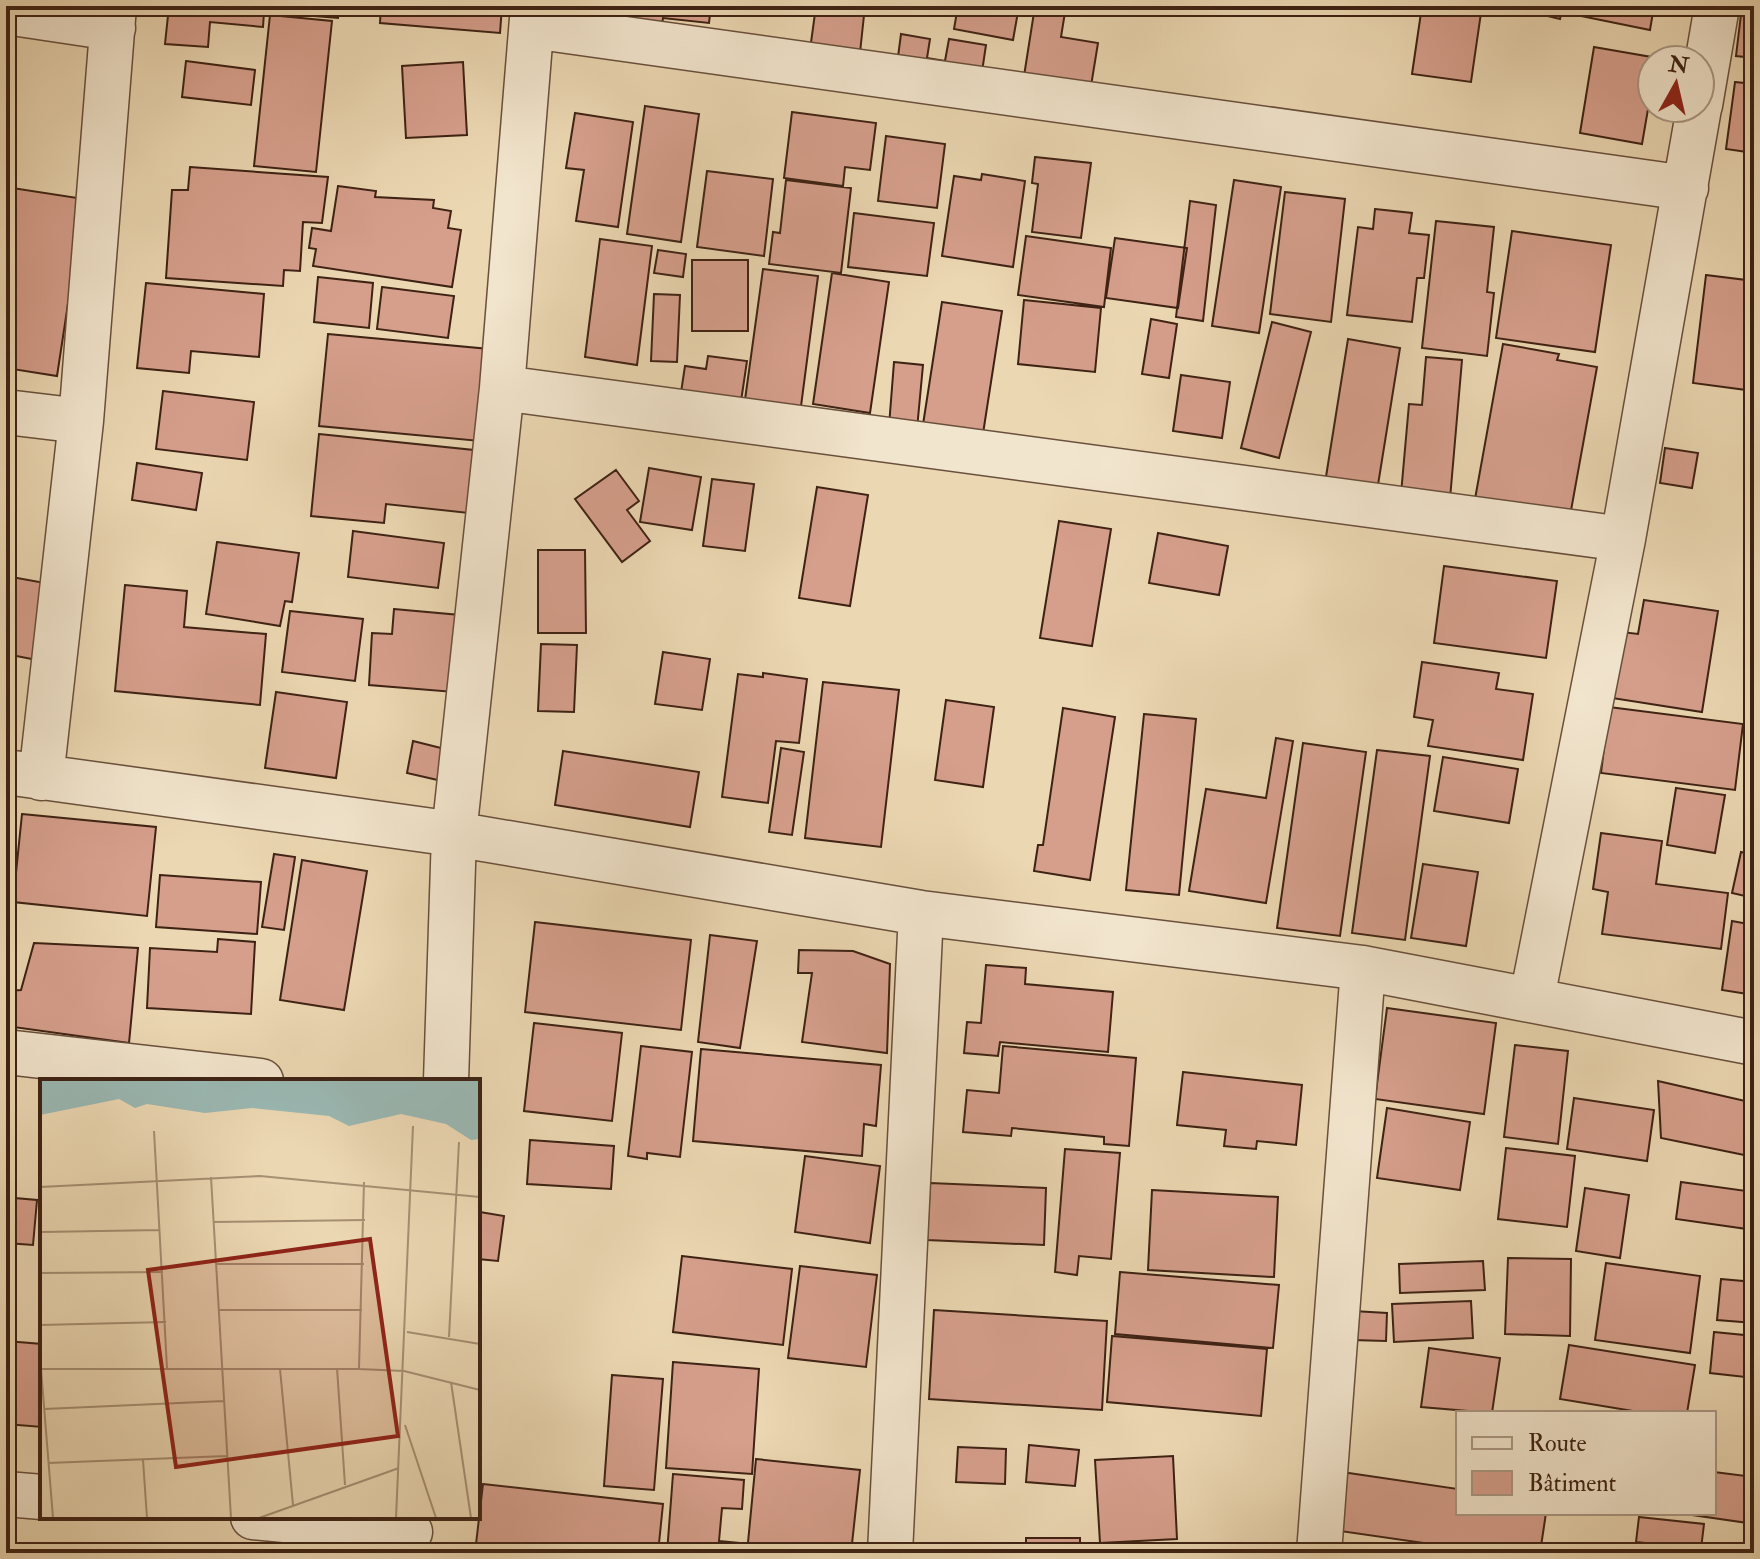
<svg xmlns="http://www.w3.org/2000/svg" width="1760" height="1559" font-family="'IM FELL Double Pica',serif">
<style>
.building{fill:#d69f8c;stroke:#3e2214;stroke-width:2}
.lines{fill:none;stroke-linecap:round;stroke-linejoin:round}
.street-casing{stroke:#694f3c;stroke-width:47}
.street{stroke:#f2e5cd;stroke-width:44}
.inset-road{fill:none;stroke:#a68f73;stroke-width:2}
.view{fill:#8f2418;fill-opacity:0.15;stroke:#8f2418;stroke-width:4}
.inset-edge{fill:none;stroke:#3e2214;stroke-width:4}
</style>
<rect width="100%" height="100%" fill="#ebd7b2"/>
<filter id="stains"><feTurbulence type="fractalNoise" baseFrequency=".0025" numOctaves="4"/><feColorMatrix values="0 0 0 0 .2 0 0 0 0 .09 0 0 0 0 .02 0 0 0 .5 -.17"/></filter>
<radialGradient id="worn" r=".72"><stop offset=".6" stop-color="#630" stop-opacity="0"/><stop offset="1" stop-color="#630" stop-opacity=".3"/></radialGradient>
<!-- building -->
<path class="building" d="M169,6H339L338,18L264,12L263,27L210,22L208,47L165,44Z
M381,6H502L500,33L380,23Z
M588,6H711L709,23L663,18L661,31L586,22Z
M816,6H865L859,62L809,57Z
M958,6H1019L1013,40L954,29Z
M1035,6H1066L1061,37L1098,43L1091,86L1024,76Z
M1189,6H1240L1239,13Z
M1422,6H1482L1471,82L1412,74Z
M1506,6H1563L1560,19Z
M1578,6H1654L1650,30L1576,15Z
M1742,6H1754V58L1736,56Z
M270,15L332,21L316,172L254,166Z
M901,34L930,39L927,58L945,61L949,39L986,45L980,85L896,72Z
M1594,47L1657,58L1652,60V86L1642,144L1580,133Z
M186,61L255,70L251,105L182,97Z
M463,62L467,135L406,138L402,66Z
M1735,82L1754,84V153L1726,149Z
M645,106L699,114L681,242L627,234Z
M792,112L876,123L870,170L845,167L843,186L784,178Z
M575,113L633,122L618,227L576,221L584,170L566,168Z
M886,136L945,144L937,208L878,201Z
M1035,157L1091,163L1081,238L1032,232L1038,184L1032,183Z
M190,167L328,177L322,223L303,222L300,271L284,270L283,286L166,278L172,190H188Z
M707,171L773,179L764,256L697,247Z
M982,174L1025,181L1013,267L942,256L954,176L981,180Z
M786,180L851,188L841,273L769,264L773,232L780,233Z
M1234,180L1281,187L1259,333L1212,326Z
M338,186L376,191L375,197L434,200L433,208L451,211L448,228L461,230L452,287L313,266L316,249L309,248L312,228L331,231Z
M6,187L84,199L57,376L6,368Z
M1285,192L1345,199L1331,322L1270,314Z
M1190,201L1216,205L1203,321L1176,317Z
M1375,209L1412,213L1409,233L1429,235L1424,278H1417L1412,322L1347,315L1358,227L1373,229Z
M854,213L934,223L927,276L848,267Z
M1436,221L1494,227L1487,292L1494,293L1487,356L1422,348Z
M1512,231L1611,245L1595,352L1496,338Z
M1026,236L1111,248L1104,307L1018,295Z
M1115,238L1187,248L1178,308L1106,298Z
M600,239L652,246L637,365L585,357Z
M658,250L686,254L683,277L654,273Z
M692,260H748V331H692Z
M763,269L818,276L800,414L744,407Z
M832,273L889,282L870,413L813,404Z
M1706,275L1754,281V391L1693,383Z
M318,277L373,283L369,328L314,322Z
M146,283L264,294L259,357L191,351L189,373L137,368Z
M382,287L454,296L448,338L377,329Z
M654,294L680,295L677,362L651,361Z
M1024,300L1101,308L1095,372L1018,364Z
M942,302L1002,311L982,440L922,431Z
M1151,319L1177,324L1169,378L1142,374Z
M1272,322L1311,332L1279,458L1241,448Z
M328,334L489,349L480,441L319,426Z
M1348,339L1400,348L1377,491L1325,483Z
M1503,344L1559,354L1557,360L1597,367L1570,516L1475,499Z
M708,356L747,361L740,408L680,399L685,366L706,369Z
M1426,357L1462,360L1450,499L1401,494L1409,404L1422,405Z
M894,362L923,365L917,429L889,426Z
M1181,375L1230,382L1222,438L1173,431Z
M163,391L254,402L247,460L156,449Z
M319,434L493,452L487,515L386,504L384,523L311,516Z
M1665,448L1698,453L1692,488L1660,483Z
M137,463L202,473L196,510L132,500Z
M649,468L701,477L692,530L640,522Z
M616,470L639,501L627,510L650,541L622,562L575,499Z
M712,479L754,484L745,551L703,546Z
M817,487L868,495L850,606L799,598Z
M1059,521L1111,529L1092,646L1040,638Z
M353,531L444,543L438,588L348,577Z
M1158,533L1228,546L1219,595L1149,583Z
M217,542L299,553L292,602L285,601L280,626L206,614Z
M538,550H585L586,633H538Z
M1444,566L1557,581L1546,658L1434,643Z
M6,576L56,585L42,661L6,654Z
M125,585L187,591L184,627L266,634L260,705L115,691Z
M1644,600L1718,611L1702,712L1612,698L1622,632L1638,634Z
M394,609L460,615L454,692L369,685L372,633L392,634Z
M290,611L363,619L355,681L282,672Z
M541,644L577,645L574,712L538,711Z
M663,652L710,659L702,710L655,704Z
M1422,662L1499,673L1496,689L1533,694L1523,760L1428,746L1433,720L1414,717Z
M763,673L807,679L799,743L776,741L768,803L722,797L738,674L763,677Z
M823,682L899,690L881,847L805,838Z
M276,692L347,702L336,778L265,768Z
M946,700L994,707L983,787L935,780Z
M1609,707L1743,724L1735,790L1601,773Z
M1063,708L1115,717L1090,880L1034,871L1038,845H1043Z
M1144,714L1196,719L1179,895L1126,890Z
M1276,738L1293,741L1266,903L1189,891L1206,789L1266,798Z
M413,741L449,750L442,781L407,773Z
M1303,743L1366,752L1340,936L1277,928Z
M781,748L804,752L792,835L769,832Z
M1377,750L1430,756L1405,940L1352,933Z
M563,751L699,772L690,827L555,805Z
M1443,757L1518,769L1509,823L1434,811Z
M1676,788L1725,795L1715,853L1667,845Z
M22,814L156,827L147,916L13,902Z
M1601,833L1662,841L1656,884L1728,893L1721,949L1602,934L1608,892L1593,889Z
M1741,852L1754,855V898L1732,893Z
M274,854L295,857L284,930L262,927Z
M302,860L367,871L344,1010L280,1000Z
M1423,864L1478,872L1466,946L1411,938Z
M160,875L261,882L257,934L156,927Z
M1732,921L1754,925V995L1722,990Z
M535,922L691,940L681,1030L525,1012Z
M710,935L757,941L740,1048L698,1042Z
M218,939L255,942L251,1014L147,1008L150,948L217,952Z
M34,943L138,948L129,1043L6,1026V991L21,990Z
M799,950L853,951L890,964L887,1053L802,1042L812,973H798Z
M986,965L1026,968L1025,984L1113,992L1108,1052L1000,1042L998,1056L964,1053L967,1022L981,1023Z
M1387,1008L1496,1023L1484,1114L1375,1099Z
M534,1023L622,1033L612,1121L524,1111Z
M1515,1045L1568,1051L1558,1144L1504,1137Z
M641,1046L692,1052L680,1157L647,1153V1159L628,1156Z
M1003,1046L1136,1058L1129,1146L1104,1144V1137L1012,1128L1011,1136L963,1132L967,1090L999,1093Z
M701,1049L881,1065L876,1126L864,1124L862,1156L693,1141Z
M1183,1072L1302,1085L1296,1145L1257,1141L1256,1149L1224,1146L1226,1130L1177,1125Z
M1658,1081L1754,1103V1157L1661,1138Z
M1574,1098L1654,1110L1647,1161L1567,1149Z
M1387,1108L1470,1122L1460,1190L1377,1178Z
M530,1140L614,1146L611,1189L527,1184Z
M1506,1148L1575,1156L1567,1227L1498,1219Z
M1065,1149L1120,1153L1111,1259L1079,1256L1077,1275L1055,1272Z
M805,1156L880,1166L870,1243L795,1232Z
M6,1177L16,1178L15,1198L37,1200L33,1245L6,1243Z
M1681,1182L1754,1192V1230L1676,1219Z
M930,1183L1046,1188L1044,1245L927,1240Z
M1585,1188L1629,1195L1620,1258L1576,1251Z
M1152,1190L1278,1197L1274,1277L1148,1270Z
M480,1212L504,1216L498,1261L478,1259Z
M682,1256L792,1269L783,1345L673,1332Z
M1508,1258L1571,1259L1570,1336L1505,1334Z
M1483,1261L1485,1290L1400,1293L1399,1264Z
M1606,1263L1700,1276L1690,1353L1595,1340Z
M800,1266L877,1275L866,1367L788,1358Z
M1120,1272L1279,1285L1273,1348L1115,1334Z
M1721,1279L1754,1282V1323L1717,1320Z
M1471,1301L1473,1338L1394,1342L1392,1304Z
M934,1310L1107,1321L1102,1410L929,1399Z
M1353,1311L1387,1313L1386,1341L1352,1340Z
M1714,1332L1754,1336V1378L1710,1373Z
M1112,1336L1267,1349L1261,1416L1107,1402Z
M6,1341L42,1344V1427L6,1424Z
M1569,1345L1695,1365L1687,1413H1645L1560,1399Z
M1429,1348L1500,1358L1492,1413L1421,1407Z
M673,1362L759,1369L752,1474L666,1468Z
M612,1375L663,1379L654,1490L604,1486Z
M1029,1445L1079,1450L1075,1486L1026,1482Z
M958,1447L1006,1449L1005,1484L956,1482Z
M1173,1456L1177,1539L1100,1543L1095,1460Z
M756,1459L860,1470L851,1553H747Z
M1342,1472L1458,1489V1513H1546L1540,1553H1493L1333,1530Z
M1714,1472L1754,1477L1748,1523L1692,1515L1714,1513Z
M673,1474L744,1480L742,1509L722,1508L719,1541L739,1543L738,1553H667Z
M483,1484L663,1504L658,1553H506L507,1547L476,1544Z
M1639,1517L1704,1524L1701,1549L1636,1542Z
M1026,1538H1080V1553H1026Z"/>
<g class="lines">
<defs>
<path id="street" d="M6,12L113,28
M532,26L1686,188
M1700,105L1717,6
M502,388L1623,539
M6,412L81,421
M6,772L454,834L921,913L1363,968L1754,1043
M41,778L81,421L114,6
M1532,998L1623,539L1699,108
M6,1052L261,1081
M446,1081L454,834L502,388L533,6
M6,1494L42,1497
M253,1517L410,1532
M890,1553L921,913
M1319,1553L1363,968"/>
</defs>
<!-- street casing -->
<use href="#street" class="street-casing"/>
<!-- street -->
<use href="#street" class="street"/>
</g>
<!-- overview -->
<g transform="translate(40 1079)">
<rect width="440" height="440" fill="#ebd7b2"/>
<path d="M0,1H440V60L431,61L406,45L361,35L309,47L289,37L212,29L165,34L107,25L95,29L79,20L0,36Z" fill="#9ab8b3"/>
<path class="inset-road" d="M114,52L127,289M0,71L1,246M171,98L191,439M0,108L220,97L440,118M173,143L325,141M2,153L120,151M176,185H324M1,194L123,193M178,231H322M0,246L126,243M367,253L440,265M409,258L419,63M297,289L305,406M0,290H319L364,292L440,311M1,290L13,439M240,290L253,426M319,290L324,103M411,303L431,439M4,330L184,322M365,346L396,439M103,381L107,439M8,384L187,377M219,439L359,389M356,439L373,47"/>
<path class="view" d="M330,160L358,357L136,388L108,191Z"/>
<rect width="440" height="440" class="inset-edge"/>
</g>
<!-- margin -->
<rect width="1760" height="1559" fill="none" stroke="#ebd7b2" stroke-width="32"/>
<rect x="8" y="8" width="1744" height="1543" fill="none" stroke="#3e2214" stroke-width="4"/>
<rect x="16" y="16" width="1728" height="1527" fill="none" stroke="#3e2214" stroke-width="2"/>
<!-- legend -->
<rect x="1456" y="1411" width="260" height="104" fill="#f2e5cd" stroke="#aa9783" stroke-width="2"/>
<rect x="1472" y="1437" width="40" height="12" fill="#f2e5cd" stroke="#aa9783" stroke-width="2"/>
<text x="1528" y="1451" font-size="24" fill="#3e2214">Route</text>
<rect x="1472" y="1471" width="40" height="24" fill="#d69f8c" stroke="#aa9783" stroke-width="2"/>
<text x="1528" y="1491" font-size="24" fill="#3e2214">Bâtiment</text>
<!-- north arrow -->
<g transform="translate(1676 84) rotate(8)"><circle r="38" fill="#f2e5cd" stroke="#aa9783" stroke-width="2"/>
<path d="M0-6L14 30L0 20L-14 30Z" fill="#8f2418"/>
<text y="-12" font-size="22" font-weight="bold" text-anchor="middle" fill="#3e2214">N</text>
</g>
<rect width="100%" height="100%" filter="url(#stains)"/>
<rect width="100%" height="100%" fill="url(#worn)"/>
</svg>
